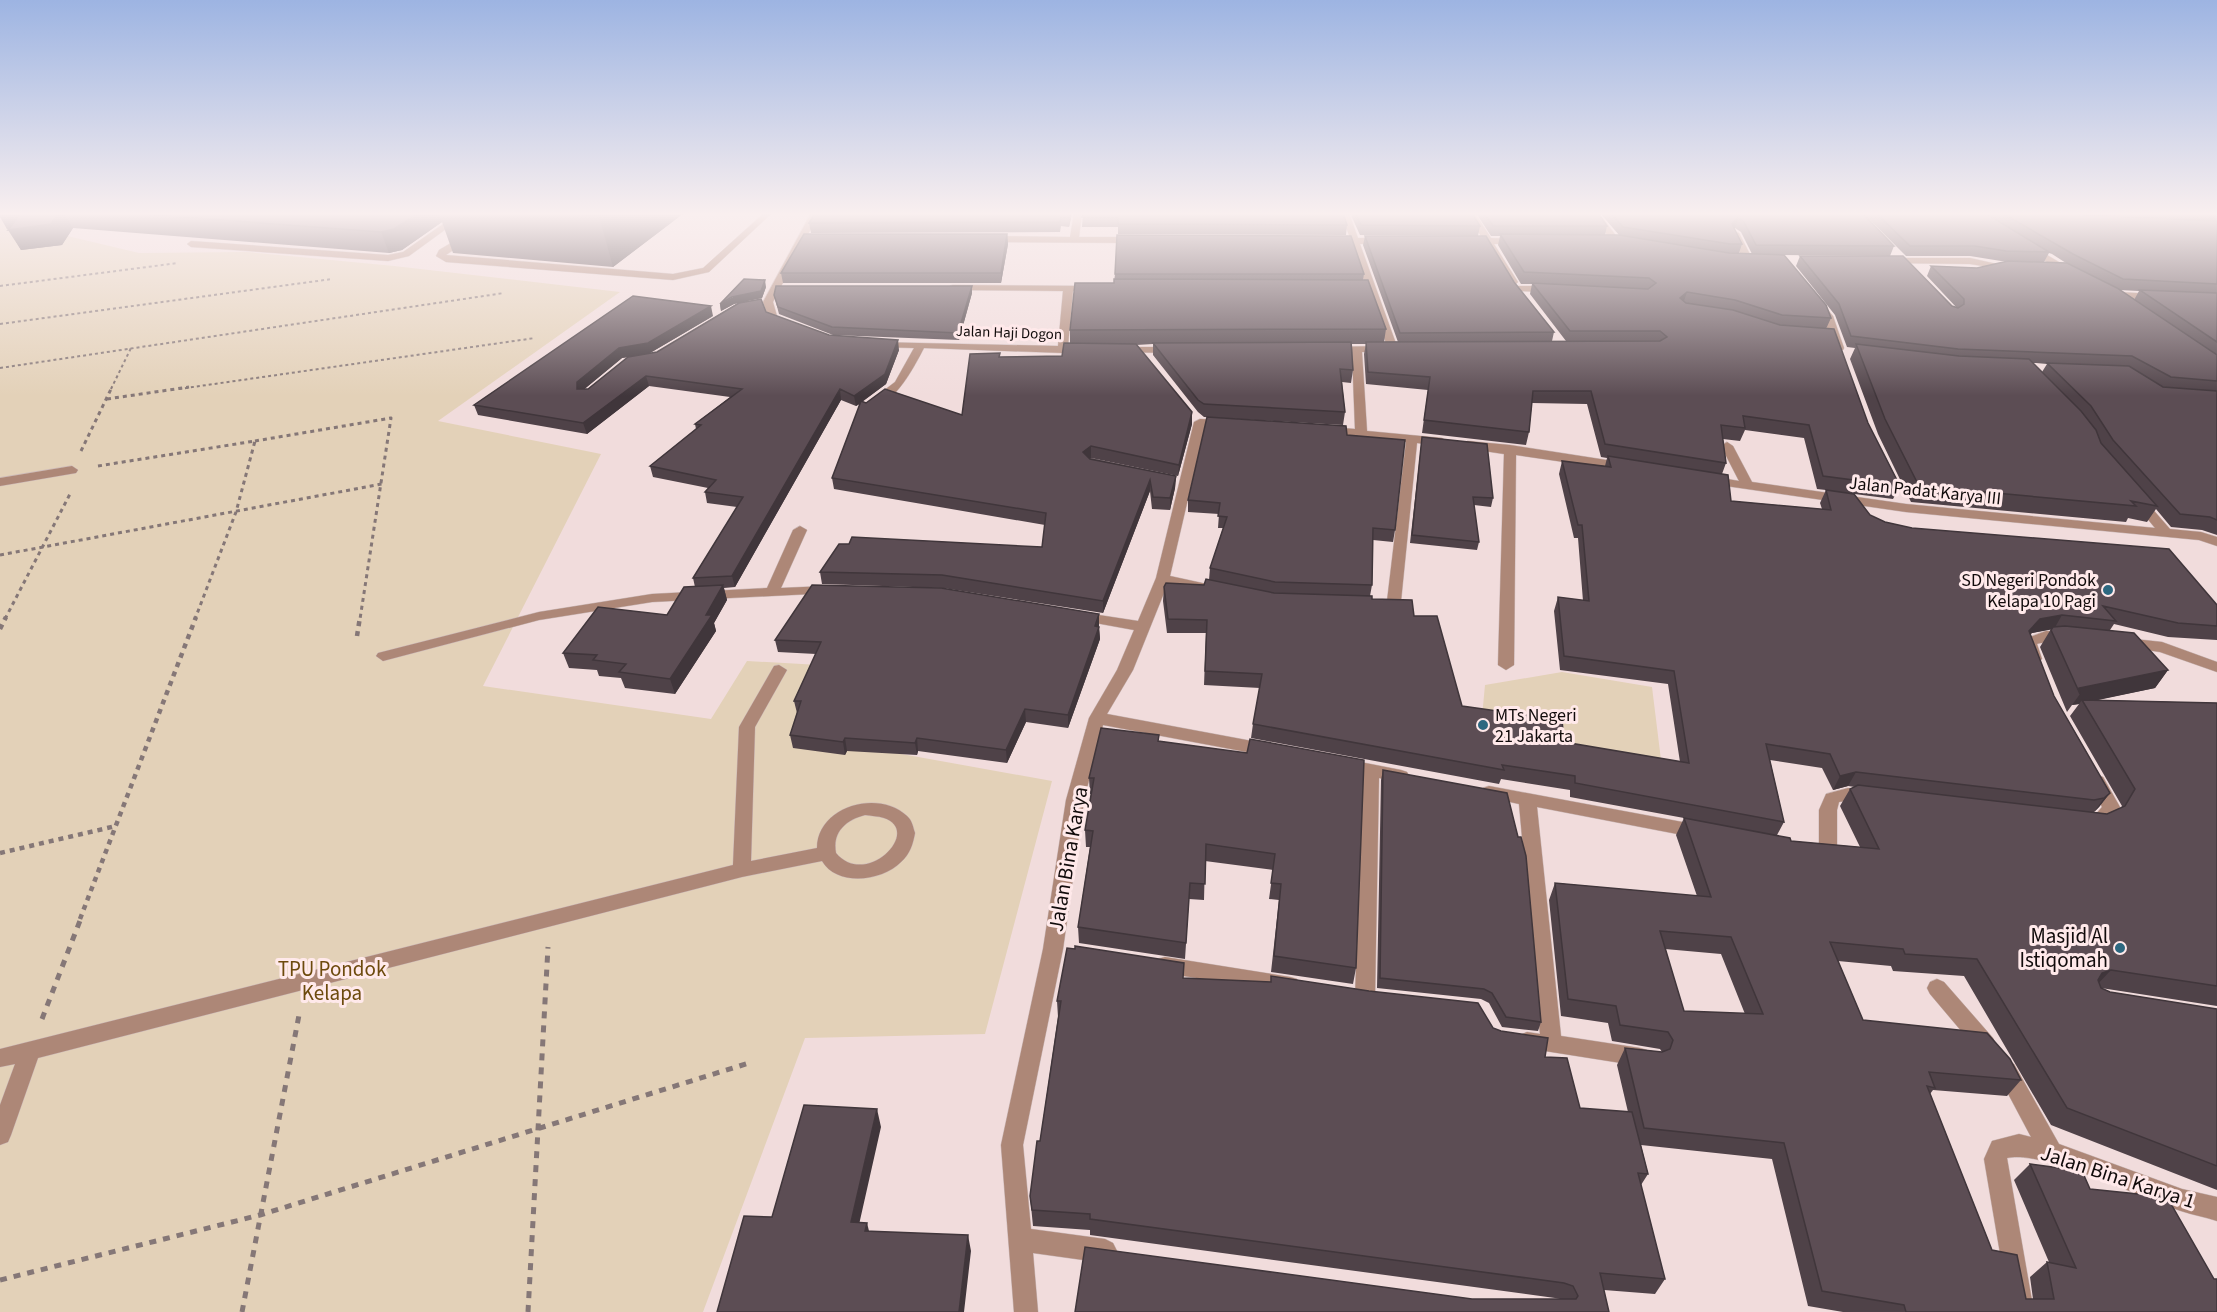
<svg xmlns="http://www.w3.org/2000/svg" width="2217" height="1312" font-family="'Source Sans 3',sans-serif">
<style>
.green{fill:#e3d1b8}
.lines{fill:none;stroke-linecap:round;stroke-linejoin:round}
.minor-casing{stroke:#cdbbbb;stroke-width:1}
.path-far3{stroke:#857777;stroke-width:2;stroke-dasharray:3 3;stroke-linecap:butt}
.path-far2{stroke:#857777;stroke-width:3;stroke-dasharray:4 4;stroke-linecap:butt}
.path-far1{stroke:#857777;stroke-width:4.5;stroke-dasharray:5 5;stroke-linecap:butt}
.path{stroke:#857777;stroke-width:5;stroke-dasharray:7 7;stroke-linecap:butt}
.minor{fill:#ad8777;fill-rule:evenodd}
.wall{fill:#4f4248;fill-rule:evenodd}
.shaded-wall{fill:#40363b}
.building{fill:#5c4d54;stroke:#40363b;stroke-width:1.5;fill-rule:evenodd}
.poi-dot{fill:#2d6880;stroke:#ffe9ea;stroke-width:2}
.labels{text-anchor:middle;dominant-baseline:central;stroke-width:6;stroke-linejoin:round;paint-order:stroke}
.far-street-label{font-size:15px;fill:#110b0b;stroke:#ffe9ea}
.street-label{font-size:18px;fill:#110b0b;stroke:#ffe9ea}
.poi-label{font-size:18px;fill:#110b0b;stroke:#ffe9ea;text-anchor:end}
.near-street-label{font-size:21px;fill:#110b0b;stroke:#ffe9ea}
.near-poi-label{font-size:21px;fill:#110b0b;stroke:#ffe9ea;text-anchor:end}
.near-park-label{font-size:21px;fill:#6d4a0d;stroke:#ffe9ea}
</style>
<rect width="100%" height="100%" fill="#f1dcdc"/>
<!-- green -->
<path class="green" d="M0,220L139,253L247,252L394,266L620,292L438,421L601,454L483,686L711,719L747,661L820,665L790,734L1052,781L985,1034L805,1038L703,1312H0Z
M1562,672L1652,687L1662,768L1565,751L1564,729L1482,717L1485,685Z"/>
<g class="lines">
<defs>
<path id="minor" d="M459,213H468L409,256L388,261L191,247L187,244L191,241L388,255L403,252Z
M764,213H772L709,272L673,280L446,262L436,256L439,250L468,233L472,236L471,238L446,255L673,274L703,268Z
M811,213H819L773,302L777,316L793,325L788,328L769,320L763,302Z
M1074,213H1082L1079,237H1135L1139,240L1135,243L988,242L984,239L988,236L1070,237Z
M1341,213H1349L1358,238H1384L1388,241L1384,244H1360L1398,349L1393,352H1362L1367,431L1442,438L1448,442L1442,446L1417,443L1401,601L1396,608C1388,610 1375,612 1370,605L1372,602L1387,601L1406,442L1328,433L1322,430L1328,427L1355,429L1352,352L1327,351V347L1387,346L1351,244H1333L1329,241L1333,238H1350Z
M1467,213H1475L1491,238L1522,239L1523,241L1519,244H1494L1518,282L1516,284H1510L1485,244L1468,243V239L1482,238Z
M1591,213H1599L1620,241L1619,243H1613Z
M1732,231L1739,233L1753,260L1751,262L1743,260L1731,233Z
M2026,246H2032L2069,268L2064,271L2054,270V266L2026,250Z
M1888,258H1970L2006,266L2001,269L1970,264L1885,263L1883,261Z
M953,285L1097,286V290L1094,291H1073L1068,346L1082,347L1087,350L1082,353H1063L924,348C915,365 893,409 870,405V401L895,382L914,348L878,347L874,346V342L1058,346L1063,291L950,290V286Z
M1517,286H1550L1555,289L1550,292L1514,291L1512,289Z
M2110,289L2117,292L2157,294L2162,297L2157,300L2115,298L2105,292Z
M1816,303H1822L1833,316L1844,348L1843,350L1834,348L1823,317L1814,305Z
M1121,347H1172L1177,350L1172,353L1117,352V348Z
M1200,419L1226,420L1232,423L1226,426H1205L1170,576L1216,586L1218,589L1211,593L1168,583L1133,670L1107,714L1268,744L1274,746L1276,750L1274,754L1268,756L1103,725L1084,800L1063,949L1023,1145L1031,1229L1105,1239L1113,1243L1117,1251L1113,1259L1105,1263L1033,1253L1038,1312H1014L1001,1145L1043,949L1066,800L1089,718L1117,670L1134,630L1079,620L1072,616L1079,612L1138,621L1156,578L1194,422Z
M1468,441L1510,445L1626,463L1632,467L1626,471L1516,455L1514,665L1506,670L1498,665L1504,454L1464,448L1462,445Z
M1727,442L1733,446L1752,482L1906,504L2155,528L2132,500L2138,496L2142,497L2170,529L2201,532L2217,537V546L2199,540L1906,512L1705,483L1703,480L1705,477L1709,476L1739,481L1721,446Z
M72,466L78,470L76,473L0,486V478Z
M800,526L807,530L781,588L826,586L831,587L833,590L831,593L652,602L539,620L383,661L376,656L378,653L539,612L652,594L767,588L793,530Z
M2046,631L2065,632L2072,637C2065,645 2048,640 2037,644L2042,659L2034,664L2029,662L2022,646L2027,638Z
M2125,638L2162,642L2217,662V672L2160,652L2120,646L2118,643L2120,640Z
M779,665L787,670L755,727L751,861L817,848C817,806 879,789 907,816C912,820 913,827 915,833C913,844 910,854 901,862C883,881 837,887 822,861L742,877L38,1058L11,1135L8,1142L0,1145V1105L15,1064L0,1067V1049L733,865L739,727L774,666ZM865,815C871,816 878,816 884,818C923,831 866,889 836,853C832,832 846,820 865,815Z
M1345,759L1401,770L1407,772L1409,776L1407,780L1401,782L1379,778L1375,997L1372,1003L1365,1006L1358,1003L1355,997L1363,774L1339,769L1337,765L1339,761Z
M2097,775L2103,777L2120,807C2113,821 2102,833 2085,828L2082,823L2085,818L2095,815L2102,807L2089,781L2091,777Z
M1489,786L1704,826L1707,831L1704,836L1698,838L1537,807L1561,1036L1640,1048L1647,1050L1650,1057L1647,1064L1640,1066L1520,1047L1517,1041L1520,1035L1527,1032L1540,1034L1519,804L1483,796L1480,792L1483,788Z
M1848,788L1874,792L1877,796L1874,800C1863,804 1851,799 1839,802L1837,810V847L1834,852L1813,859L1807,857L1804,852L1807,847L1819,843V810L1826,794Z
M1165,957L1290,977L1297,979L1300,985L1297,991L1290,993L1165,973L1158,971L1155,965L1158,959Z
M1937,979L1944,982L1993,1038L1996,1045L1993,1052L1986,1054L1979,1052L1930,994L1927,988L1930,982Z
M2007,1061L2014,1064L2059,1144L2182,1189L2217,1197V1221C2205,1217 2193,1215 2181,1211C2141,1198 2044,1150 2007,1158L2034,1312H2010L1984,1159L1992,1141L2019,1134L2031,1137L1996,1071L2000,1064Z"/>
</defs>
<!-- minor casing -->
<use href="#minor" class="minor-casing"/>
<!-- path-far3 -->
<path class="path-far3" d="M0,286L178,263
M0,324L332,279
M0,368L504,293
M111,389L131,348
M179,389L535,338"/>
<!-- path-far2 -->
<path class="path-far2" d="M107,399L189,387
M255,441L391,418L360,619
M81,451L112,387
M98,466L255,441L236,512L195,619
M0,555L382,484
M5,619L70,494"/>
<!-- path-far1 -->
<path class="path-far1" d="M0,629L6,617
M357,636L360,617
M0,853L116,826
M80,919L196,617"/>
<!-- path -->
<path class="path" d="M42,1019L81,918
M0,1280L260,1215L749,1063
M242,1312L300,1010
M528,1312L548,947"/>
<!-- minor -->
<use href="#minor" class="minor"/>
</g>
<!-- wall -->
<path class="wall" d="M0,213H684L613,267L453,253L442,222L402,250L389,253L73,228L62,245L21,250L9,229H7Z
M1072,213L1069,227L1061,226L1060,232L811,233L809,223Z
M1083,213L1347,225L1346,235L1118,234V227H1082Z
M1350,213H1472L1480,226L1478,236L1360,235Z
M1476,213H1598L1607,226L1605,235H1619L1600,213H2217V221L2131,217L2217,221V535L2202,530L2171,527L2156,509L2147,522L2128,518L2126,522L1911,502L1878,434L1850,359L1855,348L1847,347L1835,315L1796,266L1800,256L1956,307L1927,276L1931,266L1977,268L2012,261H2001L1970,256H1906L1869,219L1894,246L1890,256L1781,255L1831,318L1826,329L1868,423L1900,486L1893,499L1847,493L1870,515L1885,522L2217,605V640L2168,637L2114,624L2110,630L2168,670L2155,688L2096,700L2217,703V1006L2101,988L2110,992L2217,1009V1190L2051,1125L1964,976L1893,971L1891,966L1838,961L1863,1020L2021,1080L2007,1096L1933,1090L1930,1094L1992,1250L2026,1299H2033L2030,1277L2047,1262H2049L2014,1180L2030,1164L2090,1189L2217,1312H1843L1808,1306L1772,1159L1641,1145L1648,1174L1641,1185L1665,1279L1655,1294L1604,1290L1609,1312L1472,1299H1560L1555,1298L1090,1235V1230L1033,1226L1030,1196L1040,1141L1058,1017L1057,1001L1183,978L1493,1028L1545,1057L1580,1108L1628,1112L1617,1065L1625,1048L1662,1052L1660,1049L1612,1041L1608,1023L1561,1016L1549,900L1555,883L1697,896L1676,835L1684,818L1570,797V790L1501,779L1499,784L1251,738L1253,724L1260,688L1204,685L1206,633H1167L1163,601L1164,587L1204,585L1209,580L1210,568L1223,528H1218L1219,514L1188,512V500L1347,435L1395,530L1393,542L1373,540L1372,585L1370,596L1372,599L1414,616L1462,706L1564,742L1680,762L1668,684L1560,670L1554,611L1558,597L1583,601L1578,538H1574L1559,474L1562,461L1605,466L1607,458L1601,457L1587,404L1532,403L1529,432L1526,445L1422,433L1428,390L1366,384L1364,354L1366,344H1352L1353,370L1351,383L1342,382L1345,412L1343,425L1204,417L1198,412L1153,355V344L1136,345L1192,412V424L1178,476L1091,458H1090L1176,476L1175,488L1170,510L1152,509L1150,491L1103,613L943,588L822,584L820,572L1042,547L1045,525L834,489L832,478L860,404L856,406L841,400L735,587L724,588L727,600L714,623L716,631L675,694L625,688L621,678L599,676L597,670L569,668L563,653L667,615L695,587L693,578L737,507L707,503L705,492L708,488L653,477L650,466L696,429L695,424L730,397L649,386L587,434L478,415L474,405L713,316L650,353L657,352L738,303L734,304L721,311L720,304L766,287L762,298L745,301L766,312L829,335L899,350L886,384L862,402L962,415L1000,357L1062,356L1070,343V330L1114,283L1115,274H1364L1363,280L1386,329L1384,342H1398L1363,245L1365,236L1514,282L1554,332L1552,341H1566L1530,294L1532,284H1521L1498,245L1500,236H1491ZM1734,228H1735L1741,232L1752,254L1739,253L1742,244ZM2049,253L2052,254L2066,263L2044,262ZM2119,290L2139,291L2134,300ZM628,357L588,389H584L622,358ZM2033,363H2036L2047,364L2042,372ZM1745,430L1804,438L1817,489L1826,490L1820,503L1822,509L1731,501L1722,474L1726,463L1723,439L1740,441ZM2051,629L2040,647L2067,712L2072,705L2079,704L2070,716L2122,806L2121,808L2107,814L2094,812L2099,807L2110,793L2054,696L2030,634L2032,633ZM1770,760L1822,768L1833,790L1848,786L1855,787L1850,789L1840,806L1860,847L1791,841L1777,835L1784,822ZM1665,949L1721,954L1745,1014L1684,1011Z
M1007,234L1008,244L1001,283H783L781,273Z
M972,293L959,340L833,335L779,314L774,295Z
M1422,437L1493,498L1491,507L1474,505L1479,542L1477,550L1410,543Z
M1099,627L1100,639L1068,728L1026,722L1007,763L918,751L917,755L847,751L845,755L793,748L790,735L797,713L794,701L816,654L778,652L775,640Z
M1158,741L1247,753L1356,968L1353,984L1271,972L1279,900L1269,899L1273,870L1205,861L1204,900L1189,899L1185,959L1079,943L1078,927L1090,847H1086L1085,830L1091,794H1090L1089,778Z
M1383,770L1518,837L1541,1022L1538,1031L1502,1027L1489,1003L1481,999L1377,988L1381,780Z"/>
<!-- shaded-wall -->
<path class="shaded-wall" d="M0,213H31L38,225L7,229L0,217Z
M58,213H64L73,228L62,245L21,250L8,230Z
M419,213H438L442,222L402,250L389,253L381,232Z
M603,213H684L613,267L599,216Z
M1070,213H1072L1069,227V217Z
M1738,218L1735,228L1729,234L1732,224Z
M1007,234L1008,244L1001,283V273Z
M765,280L766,287L762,298L734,304L721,311L720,304Z
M972,286V293L959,340L958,333Z
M1687,292L1683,304L1680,298Z
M711,306L713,316L650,353L622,358L581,392L577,389V382L619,348Z
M898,340L899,350L886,384L856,406L854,396Z
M646,376L649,386L587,434L583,423Z
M840,389L841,400L735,587L732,576Z
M1192,412V424L1178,476L1179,465Z
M1091,446V458L1083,463V452Z
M1176,476L1175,488L1170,510V498Z
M1150,480V491L1103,613V601Z
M723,585L727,600L714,623L716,631L675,694L670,679Z
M1099,614V626L1096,636L1099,627L1100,639L1068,728V715Z
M2062,615L2054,629L2032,633L2020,644L2029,631L2040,619Z
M2168,670L2155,688L2084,703L2082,700L2079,704L2072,705L2080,694L2079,688Z
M1025,709L1026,722L1007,763L1006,750Z
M845,738L847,751L845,755L843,742Z
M917,738L918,751L917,755L915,743Z
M1856,772L1848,786L1833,790L1840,776Z
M2110,793L2099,807L2094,812L2104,798Z
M2111,970L2095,987L2087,990L2102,973Z
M877,1109L881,1127L856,1238L851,1222Z
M867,1223L871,1239L865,1231Z
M968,1235L971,1251L964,1312H959Z"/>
<!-- building -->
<path class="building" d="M21,213H58L51,224L8,230Z
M130,213H419L394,229L381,232Z
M560,213H603L599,216Z
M815,213H1070L1069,217H1061L1060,222L809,223Z
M1083,213H1343L1347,225L1118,224V217H1082Z
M1355,213H1472L1480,226L1361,225Z
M1484,213H1598L1607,226H1493Z
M1611,213H1862L1894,246L1756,245L1744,222L1738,218L1732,224L1742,244H1730L1623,227Z
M1876,213H1985L2049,252L2006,251L1975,246H1910Z
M2002,213H2082L2083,215L2217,221V284L2123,279L2073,254Z
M804,234H1007L1001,273H781Z
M1500,234L1619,235L1729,253L1784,255L1826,305L1831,318L1782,315L1735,300L1687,292L1680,298L1686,303L1733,310L1780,325L1834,329L1868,423L1900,486L1823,476L1809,425L1743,416L1745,428L1721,425L1726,463L1605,444L1591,391H1533L1529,432L1424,420L1430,377L1368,372L1366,342L1660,341L1667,337L1660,331H1570L1532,283L1648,289L1656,283L1649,278L1524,272Z
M1117,235L1351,236L1364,274H1115Z
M1365,236H1486L1514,282L1554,332L1400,333Z
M1800,256H1903L1952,306L1958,308L1964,304V299L1931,266L1977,268L2008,261L2067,263L2117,288L2217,355V381L2171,377L2132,356L1958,349L1851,336L1839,304Z
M744,279L765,280L761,291L732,297L720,304Z
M1114,279L1368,280L1386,329L1070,330L1075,283H1114Z
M776,286H972L958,333L832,327L778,307L774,295Z
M2140,290L2217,293V342Z
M633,296L711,306L648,343L619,348L577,382V389H588L628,357L657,352L739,303L761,299L766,312L829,335L898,340L885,374L854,396L840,389L732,576L693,578L743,497L705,492L716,480L650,466L701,425L695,424L742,389L646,376L583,423L474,405Z
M1351,342L1353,370L1340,369L1345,412L1204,404L1198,400L1153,343Z
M1064,343L1136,344L1192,412L1179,465L1091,446L1083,452L1090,459L1176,476L1170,498L1153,497L1150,480L1103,601L942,575L820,572L839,544H849L852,537L1042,547L1046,513L832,478L861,401L866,403L885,389L962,415L970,354L1000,353L999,357L1062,356Z
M1856,344L1959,356L2029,359L2081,411L2096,430L2101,443L2157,506L2131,501L2136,506L1919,486L1885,419Z
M2047,363L2129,366L2163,387L2217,391V520L2210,517L2180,514L2113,440L2091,406Z
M1207,417L1346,426L1347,435L1405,440L1395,530L1373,528L1372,585L1275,582L1210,568L1227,517L1218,516L1220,503L1188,500Z
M1422,437L1487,444L1493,498L1473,497L1479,542L1412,535Z
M1608,456L1728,475L1731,501L1831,510L1826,490L1854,494L1870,515L1885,522L1912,528L2169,549L2217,605V626L2178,623L2103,606L2116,621L2062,615L2040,619L2029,631L2054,696L2110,793L2104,798L2094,800L1856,772L1840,776L1830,754L1766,744L1784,822L1575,783V776L1502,765L1504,770L1253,724L1262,674L1205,671L1207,620L1168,619L1164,587L1166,583L1204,585L1206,579L1274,593L1372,596V599L1412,600L1414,616H1437L1462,706L1562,720L1564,742L1689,763L1674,671L1564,656L1558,597L1589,601L1582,525H1578L1562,461L1611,467Z
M723,585L706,615H712L670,679L619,672L626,664L593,660L597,655L563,653L598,607L667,615L684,587Z
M812,585L941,588L1099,614L1095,626L1099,627L1068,715L1025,709L1006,750L917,738L915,743L845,738L843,742L790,735L801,701H794L821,642L775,640Z
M2065,626L2134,633L2168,670L2079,688L2080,694L2051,630L2053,627Z
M2082,700L2217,703V986L2111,970L2102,973L2098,980L2101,988L2110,992L2217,1009V1166L2067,1108L1977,959L1905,954L1903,949L1830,942L1863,1020L1987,1033L2010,1059L2021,1080L1929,1072L1935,1088L1927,1086L1992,1250L2017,1255L2026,1299H2054L2047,1262L2076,1268L2030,1164L2082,1171L2090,1189L2167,1197L2214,1279H2217V1312H1906L1904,1305L1822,1291L1784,1143L1644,1128L1625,1048L1662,1052L1670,1049L1673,1040L1668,1032L1620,1025L1616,1006L1568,999L1555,883L1711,897L1684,818L1790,838L1791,841L1879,849L1850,789L1858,785L2107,814L2125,806L2135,789ZM1660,931L1731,937L1763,1014L1684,1011Z
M1101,728L1159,735L1158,741L1247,753L1250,739L1364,760L1356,968L1274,956L1281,884L1271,883L1275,854L1206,844L1205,884L1190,883L1186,943L1078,927L1093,831L1085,830L1094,778H1089Z
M1383,770L1507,793L1518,837H1521L1526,856L1541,1022L1506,1017L1492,993L1484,989L1380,978Z
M1075,946L1184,963L1183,978L1271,982V976L1369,991L1478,1003L1493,1028L1501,1031L1548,1038L1545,1057L1567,1058L1580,1108L1632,1112L1648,1174L1638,1173L1665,1279L1600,1273L1609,1312H1075L1085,1247L1472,1299H1576L1578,1296L1573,1286L1564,1283L1090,1219V1214L1032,1210L1030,1196L1037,1141H1040L1061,1001H1057L1067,948L1075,949Z
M804,1105L877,1109L851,1222L867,1223L865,1231L968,1235L959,1312H717L744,1216L772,1217Z"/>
<!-- sky -->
<linearGradient id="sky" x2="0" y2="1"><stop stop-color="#9db4e2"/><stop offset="0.54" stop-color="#f9efef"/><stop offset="1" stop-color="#f9efef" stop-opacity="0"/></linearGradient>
<rect width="2217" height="396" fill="url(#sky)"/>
<!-- markers -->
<g class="poi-dot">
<circle cx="2108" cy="590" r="6"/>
<circle cx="1483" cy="725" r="6"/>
<circle cx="2120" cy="948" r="6"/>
</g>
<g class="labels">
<!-- far-street labels -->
<g class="far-street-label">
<text transform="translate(1009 333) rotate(2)">Jalan Haji Dogon</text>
</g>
<!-- street labels -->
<g class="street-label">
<text transform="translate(1925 491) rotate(6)">Jalan Padat Karya III</text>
</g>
<!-- poi labels -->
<g class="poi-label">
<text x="2096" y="580">SD Negeri Pondok<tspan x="2096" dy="21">Kelapa 10 Pagi</tspan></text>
<text x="1495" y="715" text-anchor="start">MTs Negeri<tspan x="1495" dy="21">21 Jakarta</tspan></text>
</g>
<!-- near-street labels -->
<g class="near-street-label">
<text transform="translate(1068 859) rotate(-80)">Jalan Bina Karya</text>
<text transform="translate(2118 1177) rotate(18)">Jalan Bina Karya 1</text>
</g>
<!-- near-poi labels -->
<g class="near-poi-label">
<text x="2108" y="936">Masjid Al<tspan x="2108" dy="24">Istiqomah</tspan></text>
</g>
<!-- near-park labels -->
<g class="near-park-label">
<text x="332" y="969">TPU Pondok<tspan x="332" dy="24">Kelapa</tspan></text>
</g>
</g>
</svg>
